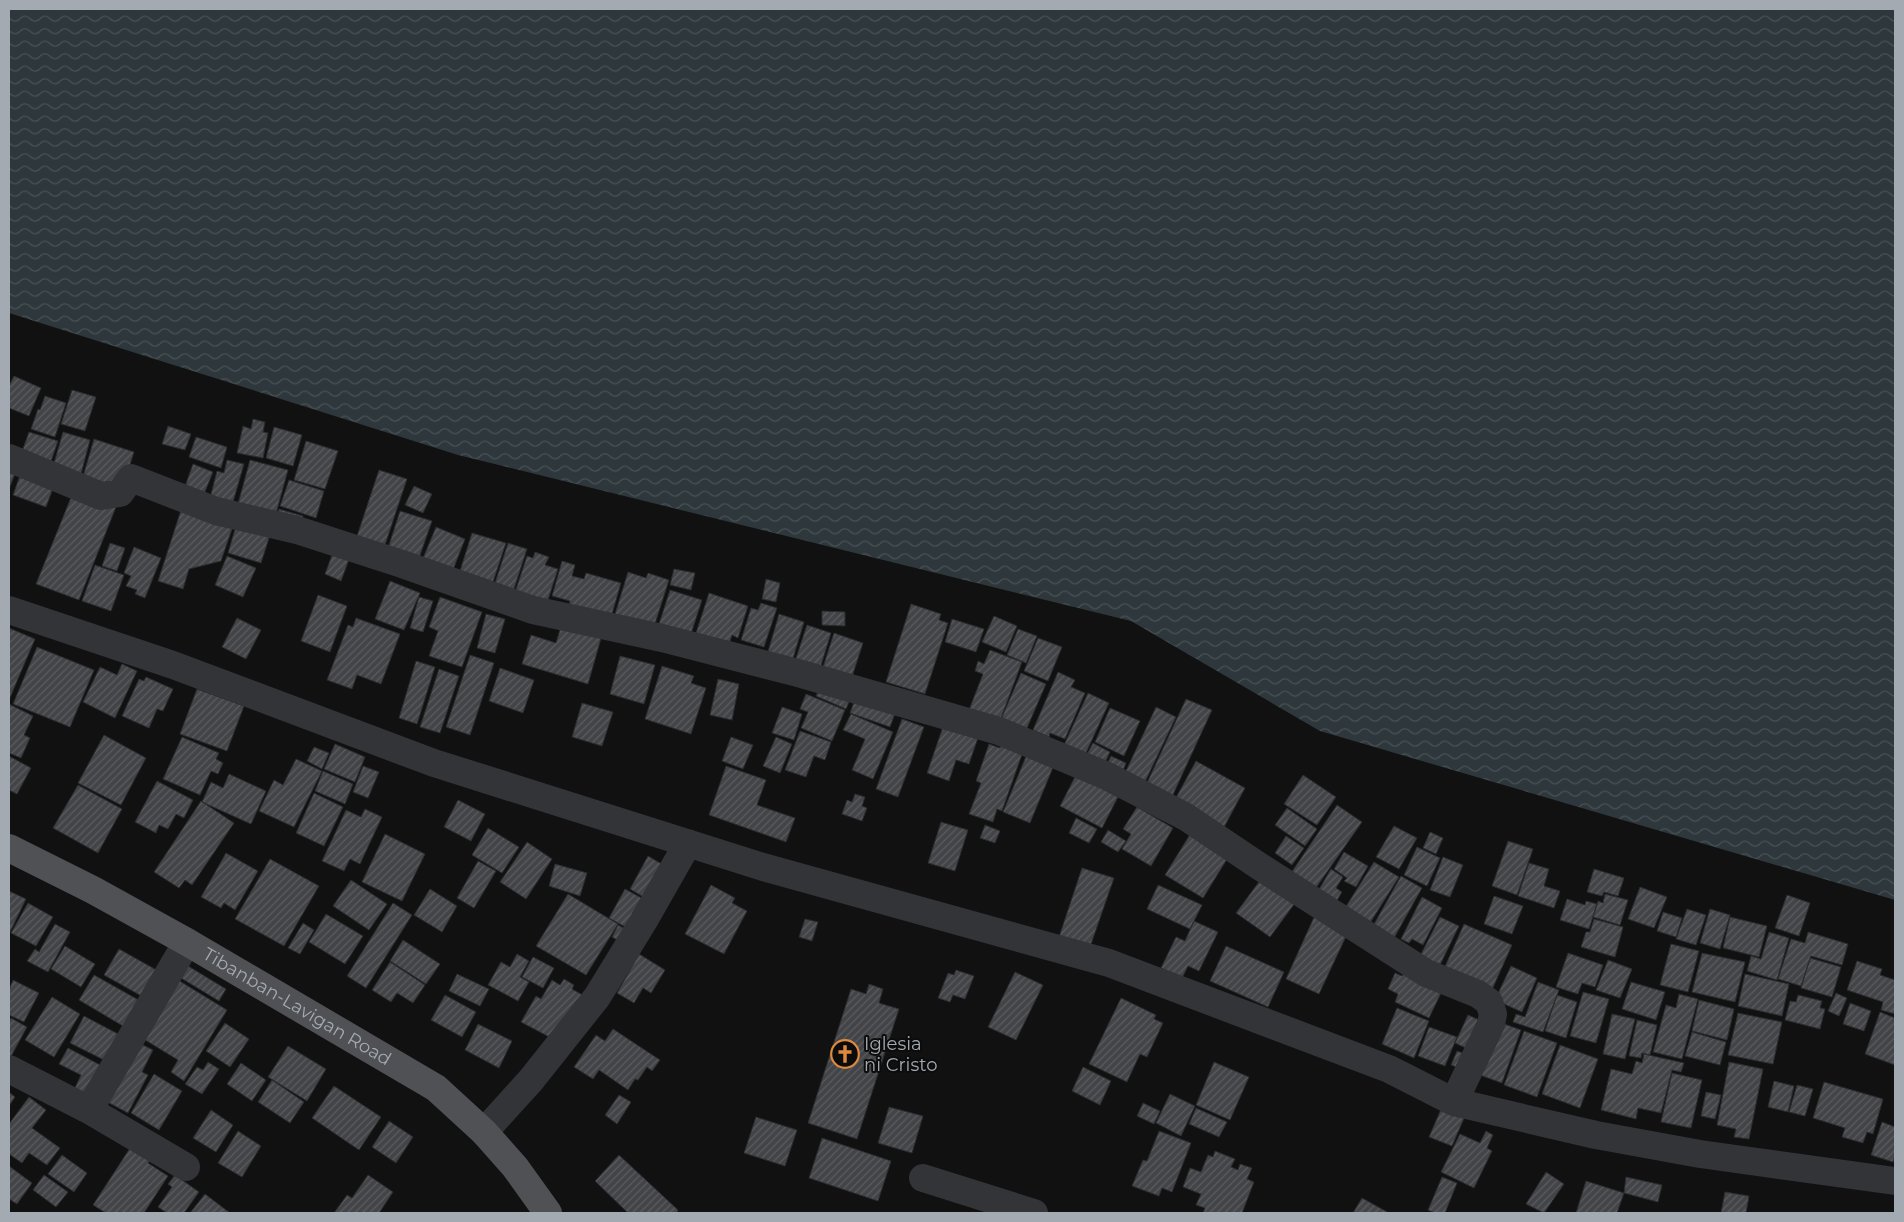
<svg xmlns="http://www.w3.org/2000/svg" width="1904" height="1222" font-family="Montserrat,sans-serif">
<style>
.water{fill:url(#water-waves)}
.building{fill:url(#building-hatch);stroke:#2b2c2e}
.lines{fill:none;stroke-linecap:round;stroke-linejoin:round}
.minor{stroke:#323437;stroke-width:28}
.major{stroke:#4f5155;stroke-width:28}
.labels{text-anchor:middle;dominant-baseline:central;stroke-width:4;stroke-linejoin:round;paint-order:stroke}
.street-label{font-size:18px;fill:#a4aab1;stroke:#0c0c0d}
.poi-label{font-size:18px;fill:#a4aab1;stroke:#0c0c0d;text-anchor:start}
</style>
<defs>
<pattern id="water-waves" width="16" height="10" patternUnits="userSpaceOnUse" patternTransform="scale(1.25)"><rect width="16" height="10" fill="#2e373b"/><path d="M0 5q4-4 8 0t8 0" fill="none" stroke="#495155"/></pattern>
<pattern id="building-hatch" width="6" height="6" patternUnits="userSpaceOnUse" patternTransform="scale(1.25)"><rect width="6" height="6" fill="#434447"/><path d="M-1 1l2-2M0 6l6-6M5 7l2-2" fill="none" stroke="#5b5c5f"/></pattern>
</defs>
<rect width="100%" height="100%" fill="#111112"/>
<!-- water -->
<path class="water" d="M9,9H1895V900L1320,731L1131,621L458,455L9,313Z"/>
<!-- building -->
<path class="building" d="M14,376L41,388L29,416L9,408V386Z
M72,390L96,397L85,431L61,424Z
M45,396L66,403L55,437L31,429L38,409L40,410Z
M253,419L265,422L263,432L268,433L263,458L237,453L243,426L251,429Z
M168,426L191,434L185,450L162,444Z
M274,427L302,435L293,466L266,458Z
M29,432L58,441L49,467L20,457Z
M63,432L90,440L80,478L52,470Z
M196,437L227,447L221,468L189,457Z
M94,439L134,452L126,477L103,489L81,483Z
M306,441L338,451L325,489L294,480Z
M227,460L244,464L231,509L209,502L217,471L224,473Z
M250,460L288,470L274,521L236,511Z
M193,464L213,472L202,499L183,492Z
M9,468L16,471L9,489Z
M22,470L55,483L46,507L13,495Z
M379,470L407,479L383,551L355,542Z
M289,480L324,491L316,518L280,506Z
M414,486L432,494L423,513L405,505Z
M74,490L116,507L79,600L36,584Z
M182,507L234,523L221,561L189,569L183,589L158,581Z
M279,509L303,516L300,527L276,520Z
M400,511L432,521L418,561L387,551Z
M238,519L272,529L261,563L228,553Z
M436,527L465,539L451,575L421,563Z
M472,533L506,543L492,585L459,574Z
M110,543L125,548L117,571L102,566Z
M508,543L527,549L513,592L494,586Z
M134,547L161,558L145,598L135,594L137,590L126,586L131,576L124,573Z
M335,547L351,554L341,581L325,574Z
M535,552L549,557L545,565L558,569L547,603L515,592L527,556L533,558Z
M227,556L256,568L243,597L215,585Z
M562,561L575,565L572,576L584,579L586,573L621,583L610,621L568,610L570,601L552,596Z
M95,565L124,575L111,611L82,601Z
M674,569L695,573L691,590L670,585Z
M628,572L646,578L648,573L669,580L654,627L615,614Z
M766,579L780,583L776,602L762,599Z
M390,581L420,593L404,630L375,619Z
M670,590L702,600L689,640L657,630Z
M709,593L748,606L738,638L732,635L727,650L694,639Z
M318,595L347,606L330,652L301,641Z
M419,597L433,601L423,632L410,628Z
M440,597L482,612L462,667L429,656L438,631L429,627Z
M761,603L777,608L764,647L741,640L751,608L758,610Z
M911,604L941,614L939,620L948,623L925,694L886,682Z
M822,611L845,612V626L822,625Z
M486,614L505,619L495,653L477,648Z
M779,614L804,622L792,662L767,655Z
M994,616L1017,626L1006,652L982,642Z
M237,618L261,630L246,659L222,647Z
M356,618L400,634L381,684L357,675L352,689L327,680L348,625L353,627Z
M952,619L984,629L976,652L945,642Z
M562,623L602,635L588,684L522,664L531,635L556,643Z
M807,625L831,633L819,672L794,664Z
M9,628L35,639L9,700Z
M1018,629L1037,636L1026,663L1007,655Z
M834,633L863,643L850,683L821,673Z
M1038,638L1062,647L1048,681L1024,671Z
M37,647L94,670L70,727L13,704Z
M990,650L1022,662L998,726L967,715L983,674L975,671L978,661L984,664Z
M470,655L494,663L470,735L446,727Z
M620,656L655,665L644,704L610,694Z
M416,661L435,667L417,724L399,718Z
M122,664L137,671L115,718L83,702L100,667L117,675Z
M662,666L694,676L691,683L706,688L691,734L645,719Z
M500,668L534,680L523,713L489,701Z
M439,669L459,676L440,733L420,727Z
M1058,672L1075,680L1071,687L1085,693L1065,739L1050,733L1049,737L1033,730Z
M1021,673L1046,684L1024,735L999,724Z
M146,677L173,689L163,711L157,709L149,728L122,716L139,679L144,681Z
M718,679L739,684L732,720L710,715Z
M822,683L852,695L846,709L816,696Z
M197,689L244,706L227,751L180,734Z
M1088,693L1109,703L1085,755L1064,745Z
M806,694L845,710L832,741L801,728L808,712L800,709Z
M857,694L897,708L890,727L850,713Z
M1186,699L1212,710L1171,799L1145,787Z
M582,703L613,712L602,746L572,737Z
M9,704L33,716L24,735L30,738L21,758L9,753Z
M782,707L802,714L794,740L772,733Z
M1156,707L1176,717L1144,784L1124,775Z
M1110,708L1140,721L1124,756L1095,742Z
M851,714L893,732L873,779L852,770L865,739L843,730Z
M902,719L924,727L898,797L876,789Z
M945,721L980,732L969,764L956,760L949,781L927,773Z
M800,731L831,742L825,760L814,756L806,777L785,770Z
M104,735L146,758L121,805L78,783Z
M182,737L219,753L216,759L223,763L218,774L211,771L200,795L163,779Z
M731,737L753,745L743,769L722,761Z
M776,737L792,744L780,773L763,766Z
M1003,738L1025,746L1002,811L997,809L993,822L969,814L981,783L976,781L989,744L1000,748Z
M1093,743L1110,752L1104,765L1086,756Z
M335,744L365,757L355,782L324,769Z
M314,747L329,753L322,769L307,761Z
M1027,754L1054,765L1030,823L1003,812Z
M9,756L31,768L17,794L9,790Z
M1111,756L1126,763L1122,773L1106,766Z
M296,759L322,771L294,827L259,811L274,780L283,785Z
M1196,761L1245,788L1222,831L1172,805Z
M363,766L379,772L368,798L353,792Z
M726,766L766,780L757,805L795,818L786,842L709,815Z
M323,771L353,784L345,804L315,791Z
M229,774L266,791L251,824L202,802L211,782L223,788Z
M1076,775L1118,797L1102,828L1060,806Z
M1303,775L1336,797L1317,825L1284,804Z
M157,781L193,800L184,818L176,814L168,829L159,825L156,833L135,822Z
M78,785L122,809L98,853L53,828Z
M314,793L343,807L324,846L296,833Z
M855,794L865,797L862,806L867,808L862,821L842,814L847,800L852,802Z
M458,800L485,814L471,841L444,827Z
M201,801L234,823L192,885L185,880L179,888L154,872Z
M1337,805L1362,822L1313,892L1289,876Z
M1137,807L1173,828L1151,866L1122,849L1131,834L1123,829Z
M1287,808L1317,829L1305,846L1275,825Z
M365,809L382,817L360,864L350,859L344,871L322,861L346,810L361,817Z
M1076,818L1097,829L1089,843L1069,833Z
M941,822L968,830L955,871L928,863Z
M985,825L1000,831L995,843L980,838Z
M1394,826L1417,838L1399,869L1376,857Z
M488,828L519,847L502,873L472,855Z
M1194,828L1232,851L1203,898L1165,875Z
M1108,830L1126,841L1118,852L1101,842Z
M1430,832L1443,838L1436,854L1423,848Z
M385,834L425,854L402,901L362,882Z
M1286,836L1304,848L1292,865L1275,853Z
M1508,841L1533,849L1517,895L1492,886Z
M527,842L552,859L526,899L500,882Z
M1417,847L1440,858L1427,886L1404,875Z
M1344,852L1368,866L1356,887L1344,881L1347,878L1334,869Z
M226,853L258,871L235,910L224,903L221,908L201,897Z
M648,856L665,866L647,899L630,889Z
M1443,857L1463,865L1450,897L1430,890Z
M270,859L319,886L284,946L235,919Z
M478,861L496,871L474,908L457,898Z
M1374,862L1399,877L1370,923L1345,908Z
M1529,863L1549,869L1544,886L1560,891L1554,908L1518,896Z
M555,864L587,873L580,896L549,886Z
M1082,868L1114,878L1090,947L1059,937Z
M1331,869L1343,877L1336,888L1342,892L1336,902L1318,891Z
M1594,869L1624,878L1618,896L1604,892L1602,896L1587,892Z
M1264,875L1298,899L1270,937L1236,913Z
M1401,876L1422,888L1394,938L1373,926Z
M351,880L387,904L369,930L333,906Z
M711,885L735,898L732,903L747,911L724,954L685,934Z
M1158,885L1202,905L1190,929L1147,909Z
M1640,887L1667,897L1654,928L1628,919Z
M430,889L457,906L442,932L414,915Z
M625,889L647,901L631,930L609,918Z
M9,891L26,899L9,934Z
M568,894L618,924L586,975L536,946Z
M1605,894L1628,900L1620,925L1593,917L1598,901L1603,903Z
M1787,895L1810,903L1799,936L1775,928Z
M1494,896L1523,906L1512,934L1484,924Z
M1422,897L1442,908L1423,945L1412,939L1409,943L1401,939Z
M1567,899L1585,905L1586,901L1597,904L1589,929L1560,920Z
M28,903L53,917L36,946L11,933Z
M393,903L412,915L366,988L347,976Z
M1687,909L1706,915L1696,945L1676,939Z
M1710,909L1730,915L1720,949L1700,943Z
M1663,912L1682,918L1676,937L1657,931Z
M326,914L363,936L345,964L309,942Z
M1315,915L1349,930L1319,994L1286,979Z
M1440,917L1459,926L1439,967L1419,958Z
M1730,917L1767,926L1759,957L1723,948Z
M805,919L818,922L812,941L799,937Z
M1594,919L1623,927L1615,957L1581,947L1586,932H1590Z
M1194,921L1218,932L1199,971L1188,966L1182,978L1161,968L1176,937L1185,941Z
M303,923L314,930L300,954L288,948Z
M55,924L70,932L48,972L27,961L35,949L39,952Z
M1464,924L1512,945L1491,992L1443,971Z
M618,925L629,931L623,943L612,937Z
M1769,932L1789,938L1777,980L1747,971L1751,956L1761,959Z
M1808,932L1848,944L1842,965L1811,956L1801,986L1778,979L1791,939L1805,943Z
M403,940L440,964L426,984L390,961Z
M1671,944L1699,951L1688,992L1660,985Z
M65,946L95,964L81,987L51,969Z
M1226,946L1284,972L1268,1007L1210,981Z
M119,949L160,972L145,998L104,975Z
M1568,953L1603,965L1595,987L1582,983L1578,994L1556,987Z
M1702,953L1745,962L1735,1002L1692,992Z
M517,954L529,961L520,977L529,982L518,1001L488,985L501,962L510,967Z
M639,954L665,970L651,993L643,988L634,1003L617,993Z
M533,957L554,968L543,988L522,977Z
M1810,958L1841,967L1832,997L1801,988Z
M1608,960L1632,969L1620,998L1596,990Z
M1857,961L1882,969L1880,975L1895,980V1014L1881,1010L1883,1002L1847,990Z
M390,962L425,985L413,1003L397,993L391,1002L372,990Z
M183,963L226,989L219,1001L176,975Z
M1511,966L1537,978L1522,1012L1495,1000Z
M956,970L974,976L965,999L953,995L950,1002L938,998L948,973L954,975Z
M1015,972L1043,985L1016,1040L988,1027Z
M1395,973L1402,976L1404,973L1442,991L1429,1018L1395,1002L1398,994L1388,989Z
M457,974L489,989L480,1006L449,991Z
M1745,974L1789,984L1782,1016L1738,1006Z
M94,975L144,1003L128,1029L79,1000Z
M173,977L227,1010L184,1081L171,1072L178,1060L137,1035Z
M564,979L574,985L572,989L586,997L555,1040L521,1022L536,996L541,999L552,980L560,985Z
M13,980L39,993L24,1022L9,1015V990Z
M1538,982L1559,990L1543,1032L1513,1022L1516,1014L1525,1017Z
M1631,982L1665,992L1656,1020L1622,1009Z
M869,984L883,989L879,1003L899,1009L857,1139L808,1123L851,989L866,994Z
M1583,992L1609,999L1596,1043L1570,1036Z
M1836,993L1847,998L1839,1016L1828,1011Z
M1679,994L1698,999L1682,1059L1653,1052L1666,1005L1676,1008Z
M445,995L476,1012L462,1037L431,1020Z
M1557,995L1577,1002L1566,1038L1545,1031Z
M1798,995L1822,1001L1820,1008L1825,1009L1820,1029L1785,1020L1790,1001L1796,1002Z
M52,997L80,1014L54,1057L25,1040Z
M1121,998L1156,1015L1154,1019L1163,1023L1147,1057L1140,1054L1127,1082L1089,1064Z
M1699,1000L1734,1009L1727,1040L1692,1031Z
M1850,1003L1871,1011L1864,1031L1843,1024Z
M1397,1008L1429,1021L1414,1058L1382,1044Z
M1880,1012L1895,1018V1065L1865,1054Z
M1738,1013L1782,1022L1773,1064L1728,1055Z
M1612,1014L1635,1019L1625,1059L1603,1054Z
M1468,1015L1484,1022L1470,1050L1455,1043Z
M84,1016L122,1036L108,1062L70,1043Z
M11,1018L27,1027L9,1060V1021Z
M1637,1020L1657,1025L1650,1055L1642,1053L1641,1058L1629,1056Z
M1496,1021L1521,1030L1502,1083L1477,1074Z
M225,1023L249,1039L230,1067L206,1051Z
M478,1024L512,1041L499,1068L465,1050Z
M1429,1027L1457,1037L1445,1066L1418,1056Z
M613,1029L660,1060L652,1071L647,1067L638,1080L635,1079L628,1090L599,1070L593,1079L574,1067L596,1035L605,1041Z
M1524,1031L1557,1043L1537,1097L1504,1085Z
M1692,1032L1726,1042L1720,1065L1685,1056Z
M133,1040L153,1050L142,1072L148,1075L128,1113L102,1099Z
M1560,1045L1598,1059L1580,1108L1542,1094Z
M288,1046L326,1069L307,1101L268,1077Z
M68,1048L102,1066L85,1098L73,1092L81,1075L59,1064Z
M1457,1051L1468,1055L1462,1069L1451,1065Z
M1644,1054L1684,1063L1681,1072L1672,1070L1661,1113L1638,1108L1636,1119L1601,1110L1611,1069L1632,1074L1636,1061L1642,1063Z
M208,1062L219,1069L202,1094L185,1084L197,1067L203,1070Z
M1214,1062L1249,1077L1230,1120L1196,1105Z
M1729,1062L1763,1069L1749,1139L1734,1137L1736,1129L1717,1125Z
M241,1063L266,1080L252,1101L227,1084Z
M1083,1067L1111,1081L1100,1105L1072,1091Z
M1672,1073L1702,1080L1691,1128L1661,1122Z
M154,1074L182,1091L159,1130L131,1113Z
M272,1080L304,1102L290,1123L258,1102Z
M1774,1081L1794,1086L1788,1112L1768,1107Z
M1824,1082L1883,1099L1873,1134L1867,1132L1863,1143L1842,1137L1845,1128L1813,1118Z
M1797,1085L1813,1089L1805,1116L1789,1112Z
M334,1086L381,1117L359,1150L312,1118Z
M9,1092L15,1097L9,1106Z
M1706,1092L1721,1095L1715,1119L1701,1116Z
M1170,1094L1195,1106L1181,1136L1156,1123Z
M619,1095L631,1102L617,1124L605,1115Z
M29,1097L46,1110L32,1128L60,1148L47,1165L29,1153L22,1163L9,1154V1124Z
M1143,1103L1160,1111L1154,1124L1137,1116Z
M889,1107L923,1116L912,1153L878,1143Z
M1442,1107L1465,1116L1452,1146L1429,1137Z
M1196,1108L1227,1122L1219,1137L1189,1124Z
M211,1110L233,1125L216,1152L193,1138Z
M756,1117L797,1130L785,1166L744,1153Z
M389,1121L413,1137L396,1163L372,1147Z
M1882,1122L1895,1127V1155L1893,1162L1871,1155Z
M238,1131L261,1146L242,1177L218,1163Z
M1159,1131L1191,1143L1172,1192L1162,1188L1159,1196L1132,1186L1143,1160L1147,1161Z
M1486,1131L1493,1135L1487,1148L1492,1151L1474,1188L1441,1172L1460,1134L1480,1143Z
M822,1138L891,1161L878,1201L809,1178Z
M132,1145L152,1158L148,1163L168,1176L144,1213H106L93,1205Z
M1215,1151L1235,1159L1231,1167L1238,1170L1240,1164L1252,1168L1247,1179L1254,1182L1242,1213H1203L1205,1208L1196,1205L1201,1194L1183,1187L1190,1168L1201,1172L1208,1155L1213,1157Z
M62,1155L87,1173L74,1192L48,1174Z
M619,1155L678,1210L677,1213H625L627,1212L595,1181Z
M9,1166L32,1183L17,1204L9,1199Z
M1546,1172L1564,1184L1544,1213L1526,1204Z
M44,1175L68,1192L56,1207L33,1190Z
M175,1175L199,1192L184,1213H167L158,1207L172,1187L168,1184Z
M368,1175L393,1192L379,1213H334L347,1195L352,1198Z
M1442,1177L1457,1183L1445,1213H1435L1428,1210Z
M1626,1177L1662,1185L1658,1202L1624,1193Z
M1586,1181L1624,1193L1617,1213H1576Z
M1725,1192L1749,1196L1746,1213H1721Z
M205,1194L230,1213H190Z
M1362,1198L1389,1213H1353Z"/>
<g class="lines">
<!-- minor -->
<path class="minor" d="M9,458L101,496L120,493L131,478L216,511L297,530L402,564L533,610L662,638L798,673L999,731L1107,776L1186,817L1259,866L1426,973L1478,994L1489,1002L1493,1014L1491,1024L1454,1102
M9,610L173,665L434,763L763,867L1109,963L1389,1069L1454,1102L1596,1135L1700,1154L1895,1181
M9,1069L89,1110L186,1167
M89,1110L187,942
M484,1132L531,1080L597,997L643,922L688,843
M923,1178L1034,1213"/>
<!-- major -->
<path class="major" id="s1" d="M9,848L93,890L187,942L436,1088L484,1132L515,1167L548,1213"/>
</g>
<!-- icons -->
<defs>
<symbol id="church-ring" viewBox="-11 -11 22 22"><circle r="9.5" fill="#0c0c0d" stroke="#dd893e" stroke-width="1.5"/><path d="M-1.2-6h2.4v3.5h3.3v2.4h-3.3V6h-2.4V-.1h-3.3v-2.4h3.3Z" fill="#dd893e"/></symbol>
</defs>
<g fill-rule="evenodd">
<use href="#church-ring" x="829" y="1038" width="32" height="32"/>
</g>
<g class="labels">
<!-- street labels -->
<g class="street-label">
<text stroke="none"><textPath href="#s1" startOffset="329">Tibanban-Lavigan Road</textPath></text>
</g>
<!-- poi labels -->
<g class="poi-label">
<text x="864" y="1044">Iglesia<tspan x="864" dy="21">ni Cristo</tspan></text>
</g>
</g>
<!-- border -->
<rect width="1904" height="1222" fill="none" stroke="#a4aab1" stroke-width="20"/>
</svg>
